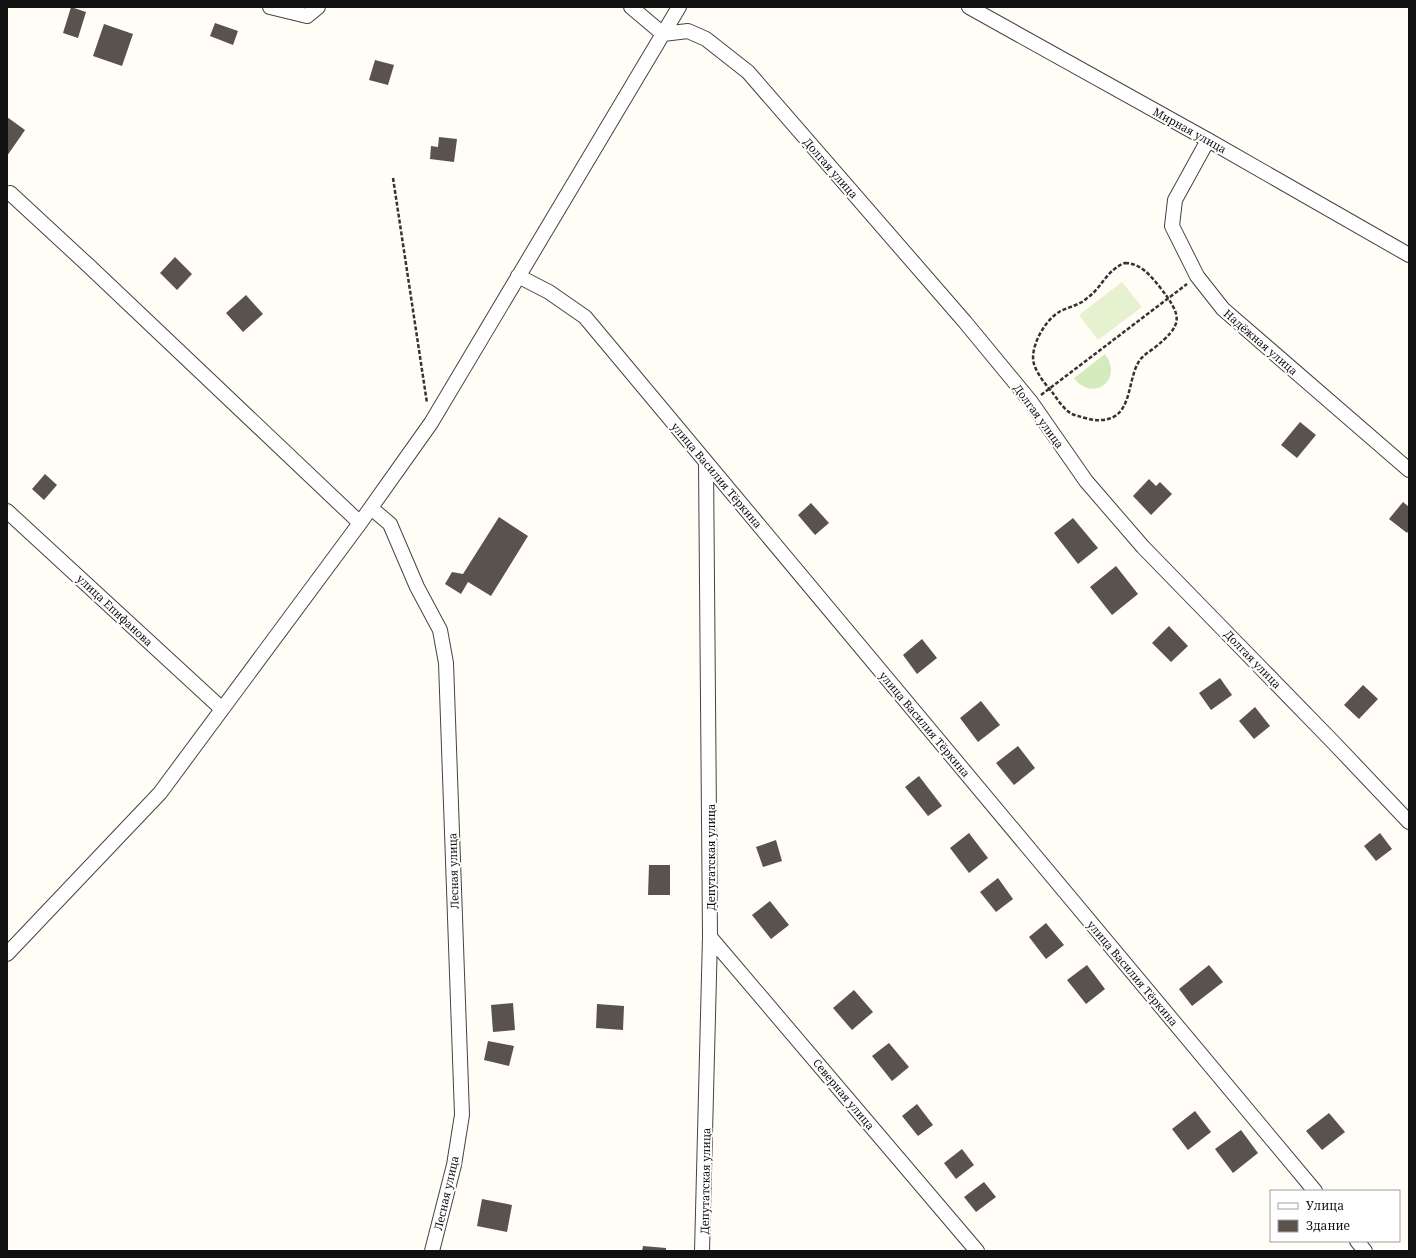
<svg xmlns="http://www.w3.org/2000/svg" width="1416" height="1258" font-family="'Noto Serif',serif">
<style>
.green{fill:#d5ebbd}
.pitch{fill:#e6f2cf}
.building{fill:#5a524d}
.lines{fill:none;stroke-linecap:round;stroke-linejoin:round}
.minor-casing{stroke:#444;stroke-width:16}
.path{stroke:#333;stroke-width:2.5;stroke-dasharray:4 2;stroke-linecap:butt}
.minor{stroke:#fff;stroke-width:14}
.labels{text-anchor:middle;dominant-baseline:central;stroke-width:4;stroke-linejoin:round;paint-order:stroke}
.street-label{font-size:11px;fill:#111;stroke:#fff}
</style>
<rect width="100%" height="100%" fill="#fffdf5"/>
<!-- green -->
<path class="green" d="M1105,354C1124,380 1093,403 1074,378Z"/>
<!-- pitch -->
<path class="pitch" d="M1122,282L1142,307L1098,340L1079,315Z"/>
<!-- building -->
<path class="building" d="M71,7L86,12L78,38L63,33Z
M215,23L238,31L233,45L210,36Z
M104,24L133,34L122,66L93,56Z
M375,60L394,65L388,85L369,80Z
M7,117L25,130L7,156Z
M439,137L457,139L454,162L430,159L431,146L438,147Z
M175,257L192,274L177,290L160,273Z
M246,295L263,314L243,332L226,313Z
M1300,422L1316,435L1297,458L1281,445Z
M45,474L57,485L44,500L32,489Z
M1149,479L1156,486L1160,482L1172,494L1151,515L1133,496Z
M1403,502L1409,507V530L1407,533L1389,519Z
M811,503L829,523L815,535L798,515Z
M499,517L528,536L491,596L468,582L461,594L445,584L452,572L463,574Z
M1073,518L1098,548L1078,564L1054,533Z
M1116,566L1138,594L1112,615L1090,587Z
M1169,626L1188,646L1171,662L1152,643Z
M922,639L937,658L917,674L903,655Z
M1220,678L1232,695L1211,710L1199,693Z
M1363,685L1378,699L1359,719L1344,705Z
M981,701L1000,725L978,742L960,718Z
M1255,707L1270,726L1254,739L1239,721Z
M1018,746L1035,768L1014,785L996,763Z
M919,776L942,806L928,816L905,787Z
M969,833L988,858L969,873L950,848Z
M1380,833L1392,849L1376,861L1364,846Z
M776,840L782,861L763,867L756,847Z
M649,865H670V895H648Z
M998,878L1013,899L996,912L980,892Z
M770,901L789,925L771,939L752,915Z
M1046,923L1064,945L1046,959L1029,937Z
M1087,965L1105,989L1086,1004L1067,980Z
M1209,965L1223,982L1192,1006L1179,989Z
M854,990L873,1012L852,1030L833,1008Z
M513,1003L515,1030L493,1032L491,1005Z
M597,1004L624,1006L623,1030L596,1028Z
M488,1041L514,1046L509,1066L484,1060Z
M889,1043L909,1067L892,1081L872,1056Z
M917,1104L933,1125L918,1136L902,1116Z
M1195,1111L1211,1132L1188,1150L1172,1129Z
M1329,1113L1345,1132L1322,1150L1306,1131Z
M1241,1130L1258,1153L1233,1173L1215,1149Z
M962,1149L974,1165L956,1179L944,1163Z
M984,1182L996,1197L976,1212L964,1197Z
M482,1199L512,1205L507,1232L477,1226Z
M643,1246L666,1248V1251H642Z"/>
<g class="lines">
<defs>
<path id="minor" d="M270,7L307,16L318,7
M631,7L663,34L688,31L706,39L748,72L965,322L1031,402L1086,481L1143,547L1334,743L1409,822
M969,7L1208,140L1409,255
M1208,140L1175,200L1172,226L1197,276L1223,309L1409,470
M7,194L10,193L89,266L360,523
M518,276L549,292L585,317L1315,1191
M371,508L390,524L417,587L440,630L446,663L462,1115L454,1165L432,1251
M7,511L222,709
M710,937L977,1251
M7,954L160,793L360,523L431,423L679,7
M1357,1241L1365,1251
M702,1251L710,937L706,463"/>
</defs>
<!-- minor casing -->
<use href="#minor" class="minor-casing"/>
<!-- path -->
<path class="path" d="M393,178L427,403
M1125,263C1140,263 1150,275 1159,286C1183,317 1184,324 1153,349C1147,353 1141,357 1138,363C1127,383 1132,418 1102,420C1094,421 1085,418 1078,416C1066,414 1059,401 1052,392C1046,385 1037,374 1034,364C1029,348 1045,320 1059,312C1067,307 1078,306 1086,299C1102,288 1106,270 1125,263Z
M1041,395L1187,284"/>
<!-- minor -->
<use href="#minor" class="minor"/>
</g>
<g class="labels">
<!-- street labels -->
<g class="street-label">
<text transform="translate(1190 130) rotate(29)">Мирная улица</text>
<text transform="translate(831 168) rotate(49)">Долгая улица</text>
<text transform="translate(1261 342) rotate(41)">Надёжная улица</text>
<text transform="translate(1039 416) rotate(54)">Долгая улица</text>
<text transform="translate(717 475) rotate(50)">улица Василия Тёркина</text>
<text transform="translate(115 610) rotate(43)">улица Епифанова</text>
<text transform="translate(1253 659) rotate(46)">Долгая улица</text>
<text transform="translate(925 724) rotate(50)">улица Василия Тёркина</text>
<text transform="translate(710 857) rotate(-90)">Депутатская улица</text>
<text transform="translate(453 871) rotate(-92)">Лесная улица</text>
<text transform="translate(1133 973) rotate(50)">улица Василия Тёркина</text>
<text transform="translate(844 1094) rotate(50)">Северная улица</text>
<text transform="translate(705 1181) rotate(-89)">Депутатская улица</text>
<text transform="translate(446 1193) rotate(-77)">Лесная улица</text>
</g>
</g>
<!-- border -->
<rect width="1416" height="1258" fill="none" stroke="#111111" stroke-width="16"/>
<!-- legend -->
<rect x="1270" y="1190" width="130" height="52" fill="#ffffff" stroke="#a0a0a0"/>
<rect x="1278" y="1203" width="20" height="6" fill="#ffffff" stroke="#a0a0a0"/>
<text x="1306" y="1210" font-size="12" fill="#111111">Улица</text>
<rect x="1278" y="1220" width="20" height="12" fill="#5a524d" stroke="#a0a0a0"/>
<text x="1306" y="1230" font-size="12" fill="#111111">Здание</text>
</svg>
